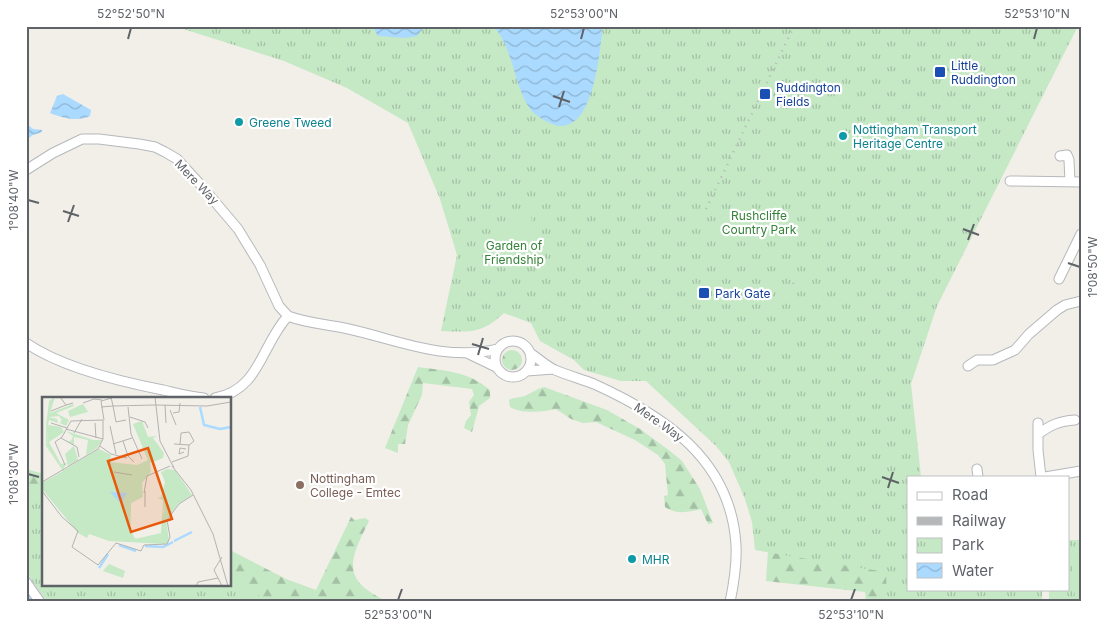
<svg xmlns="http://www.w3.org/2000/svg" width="1107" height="628" font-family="Inter,sans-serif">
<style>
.forest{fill:url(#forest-firs)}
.park{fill:url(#park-tufts)}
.garden{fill:#c5e8c5}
.water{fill:url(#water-waves)}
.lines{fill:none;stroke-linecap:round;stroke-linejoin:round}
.stream{stroke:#aadaff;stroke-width:2.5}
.minor-casing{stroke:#b5b8bc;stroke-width:11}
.minor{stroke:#fff;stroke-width:9}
.rail{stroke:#b6b7b8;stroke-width:2.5;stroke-dasharray:1 6;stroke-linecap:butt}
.ticks{fill:none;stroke:#5f6368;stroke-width:2}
.transit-dot{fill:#1a4fb4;stroke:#fff;stroke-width:2}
.culture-dot{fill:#0f9aa8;stroke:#fff;stroke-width:2}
.education-dot{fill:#8d6e63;stroke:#fff;stroke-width:2}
.labels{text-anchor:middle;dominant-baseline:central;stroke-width:4.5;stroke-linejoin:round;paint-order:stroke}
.transit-label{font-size:12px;fill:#164399;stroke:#fff;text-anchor:start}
.culture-label{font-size:12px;fill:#0d838f;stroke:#fff;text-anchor:start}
.street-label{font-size:12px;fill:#5f6368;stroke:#fff}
.park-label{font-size:12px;fill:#348238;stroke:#fff}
.education-label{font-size:12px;fill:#785e54;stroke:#fff;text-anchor:start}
.inset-river{fill:none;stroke:#aadaff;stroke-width:2.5}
.inset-road{fill:none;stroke:#b3b3b1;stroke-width:1}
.view{fill:#e8590c;fill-opacity:0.15;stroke:#e8590c;stroke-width:2.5}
.inset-edge{fill:none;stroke:#5f6368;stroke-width:2.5}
.neatline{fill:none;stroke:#5f6368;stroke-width:2}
.ticks-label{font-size:12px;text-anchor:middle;fill:#5f6368}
</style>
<defs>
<pattern id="forest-firs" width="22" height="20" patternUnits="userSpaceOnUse" patternTransform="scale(1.25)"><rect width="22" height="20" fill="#c5e8c5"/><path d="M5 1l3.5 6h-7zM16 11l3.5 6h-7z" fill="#a3c0a4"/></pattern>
<pattern id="park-tufts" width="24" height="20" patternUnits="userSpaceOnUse" patternTransform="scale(1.25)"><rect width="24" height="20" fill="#c5e8c5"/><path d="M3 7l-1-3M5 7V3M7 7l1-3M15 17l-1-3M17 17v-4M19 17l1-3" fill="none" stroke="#a3c0a4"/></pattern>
<pattern id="water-waves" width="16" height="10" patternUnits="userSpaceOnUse" patternTransform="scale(1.25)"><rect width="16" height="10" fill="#aadaff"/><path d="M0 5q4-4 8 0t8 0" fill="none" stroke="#8eb4d2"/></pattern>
</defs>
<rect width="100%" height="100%" fill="#f1efe8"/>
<!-- forest -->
<path class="forest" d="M502 360a10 10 0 1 1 20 0a10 10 0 1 1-20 0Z
M418,367C446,371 468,371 490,390V398L479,406L472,432L464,428L466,421L471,415L469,402L474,395L472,389L423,383L422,395L408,425L405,444H398V453L385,448Z
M544,387L607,410L640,429L670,451L682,461L700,489L713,523L708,524L701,509C688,512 677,515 665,507L664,496L668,495L665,464L658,455L635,440L596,422L583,423L571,419L556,409C542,412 522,414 510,407L509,400C514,397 519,398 525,396C531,393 537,389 544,387Z
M26,469L44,474V505L26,499Z
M351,517L355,520L365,518L369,521C349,561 340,580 389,602H207L230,584V550L286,579L316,590Z
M769,536L865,556L891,574L888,602H866L865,592L766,581Z"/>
<!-- park -->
<path class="park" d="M174,26H1078L937,306L911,384L921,477H908V589H1042V602H887L886,571L873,570L755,550L752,522L745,499L729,462L716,446L646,381H621L584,370L574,360L540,341L531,323L504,313C482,334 470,332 441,331L457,255L440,199L408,123L347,88L284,61Z
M26,492L44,497V584H230V582L272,602H47L26,572Z
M1068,540H1081V602H1049V589H1068Z"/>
<!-- garden -->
<path class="garden" d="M531,210C533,232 532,252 525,274L494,265L497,255L492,252Z
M1072,554H1081V602H1075Z"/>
<!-- water -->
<path class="water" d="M372,26H425L417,36L406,38L378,36Z
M493,26H601L602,33C599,56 593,135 555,125C547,122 535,116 530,109C514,86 512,44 493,26Z
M63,94L91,110L90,116C78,122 62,118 50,113L57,96Z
M26,123L33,129L42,130V132L33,135L26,140Z"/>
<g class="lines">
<!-- stream -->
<path class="stream" d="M26,594L32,602"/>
<defs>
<path id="minor" d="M1060,156L1067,155L1069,160L1070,182
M26,170L53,153L82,139H99L139,144L155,147L165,152L177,159L199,183L238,229L260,265L279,306L288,316C261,345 260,390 215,398
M1010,181L1081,182
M1059,279L1081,234
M288,316C306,323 325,324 344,328C397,339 442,362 498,349
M495 359a18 18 0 1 1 36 0a18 18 0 1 1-36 0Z
M26,343C61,367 122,382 163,390C176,393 190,397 204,398
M467,353L496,367
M530,353C538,358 546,366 555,370C567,375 581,379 594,384C665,416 731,460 736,545C737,564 734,583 730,602
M968,366L977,360H993L1015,350L1029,334L1057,310L1065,305L1081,301
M527,371L553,369
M1038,423V450L1041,477
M1038,434C1051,425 1059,421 1075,420
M977,469L978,477
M1045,477L1081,471
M26,582L40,602"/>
</defs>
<!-- minor casing -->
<use href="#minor" class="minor-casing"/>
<!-- minor -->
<use href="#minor" class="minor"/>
<!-- rail -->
<path class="rail" d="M706,209L794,26
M793,283L797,288"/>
</g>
<!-- ticks -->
<path class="ticks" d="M128,39L131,28M581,39L584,28M1034,39L1037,28M553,96L570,102M559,107L564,91M28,200L39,203M63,211L79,216M68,222L74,205M963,229L979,235M968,240L974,224M1068,263L1080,267M472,344L489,349M478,355L483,338M28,474L39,477M882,477L899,483M888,488L893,472M398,600L402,589M851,600L855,589"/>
<!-- markers -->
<g class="transit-dot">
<rect x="934" y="66" width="12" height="12" rx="2.5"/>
<rect x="759" y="88" width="12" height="12" rx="2.5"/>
<rect x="698" y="287" width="12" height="12" rx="2.5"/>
</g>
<g class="culture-dot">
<circle cx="239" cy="122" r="5"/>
<circle cx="843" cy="136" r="5"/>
<circle cx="632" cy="559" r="5"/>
</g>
<circle class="education-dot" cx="300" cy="485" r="5"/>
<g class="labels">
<!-- transit labels -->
<g class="transit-label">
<text x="951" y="65">Little<tspan x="951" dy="14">Ruddington</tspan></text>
<text x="776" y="87">Ruddington<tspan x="776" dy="14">Fields</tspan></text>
<text x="715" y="293">Park Gate</text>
</g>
<!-- culture labels -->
<g class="culture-label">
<text x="249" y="122">Greene Tweed</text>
<text x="853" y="129">Nottingham Transport<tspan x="853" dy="14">Heritage Centre</tspan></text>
<text x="642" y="559">MHR</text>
</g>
<!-- street labels -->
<g class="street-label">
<text transform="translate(197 182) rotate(46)">Mere Way</text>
<text transform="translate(659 422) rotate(35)">Mere Way</text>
</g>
<!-- park labels -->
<g class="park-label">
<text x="759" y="215">Rushcliffe<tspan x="759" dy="14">Country Park</tspan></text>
<text x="514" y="245">Garden of<tspan x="514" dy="14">Friendship</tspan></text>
</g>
<!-- education labels -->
<g class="education-label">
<text x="310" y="478">Nottingham<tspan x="310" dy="14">College - Emtec</tspan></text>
</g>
</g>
<!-- overview -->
<g transform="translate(42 397)">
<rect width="189" height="189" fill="#f1efe8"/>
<path d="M5,30L22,35L7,45L19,67L25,66L21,72L6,51Z" fill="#c5e8c5"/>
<path d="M119,75L130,76L121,114L126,143L96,145L84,139V117L89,106L88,131L93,142L119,136L121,103L115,101L119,100L123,85ZM67,167L83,174L81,181L61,174Z" fill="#c5e8c5"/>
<path d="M41,7L46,15L28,20L26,14Z" fill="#c5e8c5"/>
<path d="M4,19L6,51L22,73L57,52L69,58L68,65L95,68L106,63L91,27L100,24L106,40L116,39L111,41L122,56L121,61L108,66L109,75L100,86L101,100L89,106L88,139L97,143L115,141L120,137L124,85L119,75L125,72L133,73L150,98L136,107L124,123L127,144L123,147L67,144L47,137L45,141L36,136L0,92V86L21,74L4,49Z" fill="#c5e8c5"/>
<path d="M13,0L8,16L31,7L32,9L14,16L27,23L24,29L18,26L20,23L17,19L7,20L15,22L16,26L7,23L6,28L19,30L22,35L4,30L7,4ZM24,34L51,43H60L55,51L44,58L46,43L32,40V48L25,44H29L31,39ZM32,49L36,63L26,69L23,57Z" fill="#c5e8c5"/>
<path d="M68,95L85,96L80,104L83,111Z" fill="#aadaff"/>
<path class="inset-river" d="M158,10L162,28L178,32L189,30M132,144L150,135M77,148L94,154M103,149L121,150L131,145M57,171L66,157"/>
<path class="inset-road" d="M18,0L24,8L31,6M69,0L71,9L113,8M113,0L118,44L132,71M41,6L52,2L60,3M113,8L165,9L189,5M123,8L124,26M59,10L71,9L74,25L84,23M86,10L89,37L100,62M128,13L134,28M9,14L24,8M131,16L137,15L138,6M88,20L103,25L106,31M62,23L59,4L70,1M9,26L25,31M53,26L54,41M68,29L74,57M24,32L61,42M32,36L40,22M19,41L35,50L37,60M81,44L86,59L92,65M71,47L90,41M132,47L147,48M138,47L139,36L147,35L152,44L147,48M58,49L69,57L85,61M142,55L137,57L138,51L144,52M130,65L146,59L147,48M23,68L13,45L20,40L29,24L61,23M130,69L149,93L171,137L186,189M72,75L90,78M0,85L56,52L61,42V23M0,94L20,120L36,134L30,150L56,168L74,146L99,154L102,148L125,147L128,140L125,123L137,107L151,98M103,94V110M102,96L105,79L128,69M180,160L172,173L180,189M154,189L156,185L176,181"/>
<path class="view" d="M106,51L130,122L89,135L66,64Z"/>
<rect width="189" height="189" class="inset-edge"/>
</g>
<!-- border -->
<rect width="1107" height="628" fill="none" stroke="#ffffff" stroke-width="55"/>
<!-- legend -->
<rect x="907" y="476" width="162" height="115" fill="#ffffff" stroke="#bfc1c3"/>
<rect x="917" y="492" width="25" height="8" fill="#ffffff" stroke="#bfc1c3"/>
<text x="952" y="500" font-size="15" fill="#5f6368">Road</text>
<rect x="917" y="517" width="25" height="8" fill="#b6b7b8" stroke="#bfc1c3"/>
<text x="952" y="526" font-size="15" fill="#5f6368">Railway</text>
<rect x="917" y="538" width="25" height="15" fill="url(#park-tufts)" stroke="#bfc1c3"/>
<text x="952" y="550" font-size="15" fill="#5f6368">Park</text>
<rect x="917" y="563" width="25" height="15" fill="url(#water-waves)" stroke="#bfc1c3"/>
<text x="952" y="576" font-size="15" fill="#5f6368">Water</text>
<rect x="28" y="28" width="1052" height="572" class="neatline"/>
<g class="ticks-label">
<text x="131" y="18">52°52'50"N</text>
<text x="584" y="18">52°53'00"N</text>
<text x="1037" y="18">52°53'10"N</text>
<text transform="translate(14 200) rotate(-90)" y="4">1°08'40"W</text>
<text transform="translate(1093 267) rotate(-90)" y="4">1°08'50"W</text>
<text transform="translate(14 474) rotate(-90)" y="4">1°08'30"W</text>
<text x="398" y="619">52°53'00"N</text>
<text x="851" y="619">52°53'10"N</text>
</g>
</svg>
